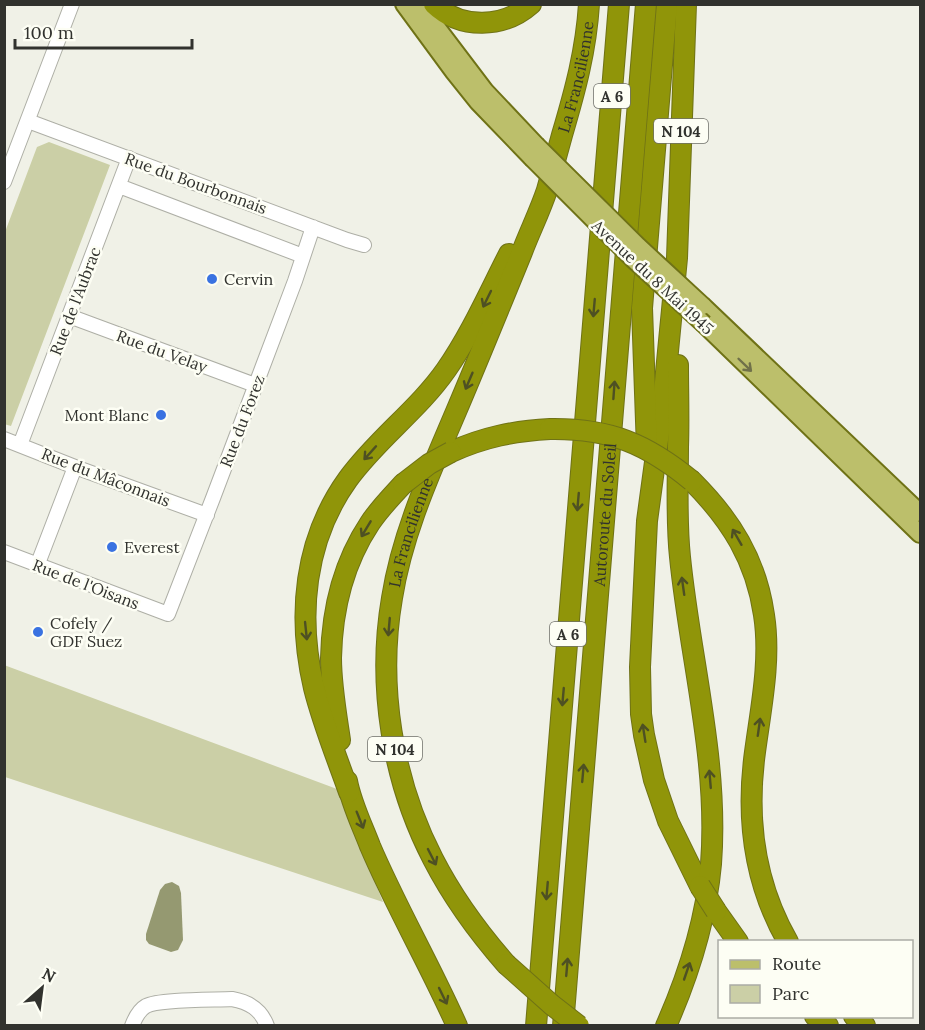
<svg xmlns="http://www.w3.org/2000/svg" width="925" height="1030" font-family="Lora,serif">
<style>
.green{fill:#cbcfa6}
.water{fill:#959971}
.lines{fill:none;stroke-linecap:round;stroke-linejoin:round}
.minor-casing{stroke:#aeafa6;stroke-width:16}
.major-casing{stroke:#6f7216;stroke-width:20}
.highway-casing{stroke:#6f7216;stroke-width:22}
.minor{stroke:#fff;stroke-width:14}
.major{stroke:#bcbf6b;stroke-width:16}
.highway{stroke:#909509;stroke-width:20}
.major-bridge-casing{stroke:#6f7216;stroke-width:20;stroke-linecap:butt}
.highway-bridge-casing{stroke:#6f7216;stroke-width:22;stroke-linecap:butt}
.major-bridge{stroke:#bcbf6b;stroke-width:16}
.highway-bridge{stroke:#909509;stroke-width:20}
.oneway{stroke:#4e5023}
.oneway2{stroke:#707149}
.poi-dot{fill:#3a72e1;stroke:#fdfef4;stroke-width:2}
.labels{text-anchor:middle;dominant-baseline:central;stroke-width:5;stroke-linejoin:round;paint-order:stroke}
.shield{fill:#fdfef4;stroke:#6e6f69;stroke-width:1.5}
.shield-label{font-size:15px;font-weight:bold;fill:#31322e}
.street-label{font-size:16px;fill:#31322e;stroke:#fdfef4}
.poi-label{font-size:16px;fill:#31322e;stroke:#fdfef4;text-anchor:start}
</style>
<rect width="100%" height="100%" fill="#f0f1e7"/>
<!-- green -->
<path class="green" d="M49,142L110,165L11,426L4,424L5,232L37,147Z
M4,665L337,789L383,902L5,777Z"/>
<!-- water -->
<path class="water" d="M172,882L179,886L181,893L183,940L178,950L171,952L149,944L146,940V934L160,890L165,884Z"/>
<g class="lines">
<defs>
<path id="minor" d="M28,121L347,240L364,245
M4,182L72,4
M119,186L303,256
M69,316L255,385
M4,439L75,467L207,515
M20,445L129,158
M4,552L168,614L213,498L295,281L313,227
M37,566L75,467
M132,1026C135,1018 139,1010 146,1006C159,999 215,1000 232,999C249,1002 261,1009 267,1026"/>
<path id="major" d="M404,4L454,72L478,102L532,158
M419,4L485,91L536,145
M703,306L920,513
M704,324L920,534"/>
<g id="highway">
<path d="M434,4C461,30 504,28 531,4"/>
<path d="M686,4L677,258L663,403L647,521L640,667L641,714L644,735L654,780L668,821L700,886"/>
<path d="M647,449L642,308L667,4"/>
<path d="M451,452C484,437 514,431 550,429"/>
<path d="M692,481C731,520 756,560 764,615C771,660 761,707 755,752C746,818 754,883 788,942"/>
<path d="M340,740C336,713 331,685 331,658C332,610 344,562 370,523C380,508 392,496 403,484"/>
<path d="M347,781C351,803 362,825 370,846C396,907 430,965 457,1026"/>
<path d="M349,792C337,758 323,724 314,688C297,616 304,540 348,479C377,439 418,410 446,370C471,334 489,293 509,254"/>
<path d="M716,911L738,942"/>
<path id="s1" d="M506,964C478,932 452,896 433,859C392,780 377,685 392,598C402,534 430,473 455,414C478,360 500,306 522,252C530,231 540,211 547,190C552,172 557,153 562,135C575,91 586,51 589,4"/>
<path d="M815,1016L828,1026"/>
<path d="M854,1016L865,1026"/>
<path d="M536,1026L619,4"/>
<path id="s2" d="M563,1026L646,4"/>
<path d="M666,1026C689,974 706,920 711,864C719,761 690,659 680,557C676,520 678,484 678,447C679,420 678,393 678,365"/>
</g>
</defs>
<!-- minor casing -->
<use href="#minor" class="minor-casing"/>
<!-- major casing -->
<use href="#major" class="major-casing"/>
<!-- highway casing -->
<use href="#highway" class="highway-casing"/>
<!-- minor -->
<use href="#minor" class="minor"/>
<!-- major -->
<use href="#major" class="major"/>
<!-- highway -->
<use href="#highway" class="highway"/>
<defs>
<path id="major-bridge" d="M536,145L638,246L703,306
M532,158L633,259L704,324"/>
<path id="highway-bridge" d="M550,429C610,428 647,444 692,481
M403,484L429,464L451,452
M700,886L716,911
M506,964L552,1005L579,1026"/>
</defs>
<!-- major-bridge casing -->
<use href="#major-bridge" class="major-bridge-casing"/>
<!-- highway-bridge casing -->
<use href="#highway-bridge" class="highway-bridge-casing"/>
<!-- major-bridge -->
<use href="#major-bridge" class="major-bridge"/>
<!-- highway-bridge -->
<use href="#highway-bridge" class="highway-bridge"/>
</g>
<!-- one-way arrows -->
<defs><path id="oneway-shaft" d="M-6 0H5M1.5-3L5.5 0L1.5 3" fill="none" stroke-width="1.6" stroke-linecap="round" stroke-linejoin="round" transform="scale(1.5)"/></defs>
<g class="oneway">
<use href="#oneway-shaft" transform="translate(487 299) rotate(116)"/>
<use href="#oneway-shaft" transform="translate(594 308) rotate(95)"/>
<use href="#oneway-shaft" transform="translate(469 381) rotate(113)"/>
<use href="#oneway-shaft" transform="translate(614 390) rotate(-86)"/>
<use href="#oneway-shaft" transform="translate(370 453) rotate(132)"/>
<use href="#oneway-shaft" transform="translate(578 502) rotate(95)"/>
<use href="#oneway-shaft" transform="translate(366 529) rotate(121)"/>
<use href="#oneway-shaft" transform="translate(737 537) rotate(-120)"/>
<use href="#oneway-shaft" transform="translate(683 586) rotate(-98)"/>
<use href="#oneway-shaft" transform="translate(389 627) rotate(95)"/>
<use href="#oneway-shaft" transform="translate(306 631) rotate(84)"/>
<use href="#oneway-shaft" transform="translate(563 697) rotate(95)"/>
<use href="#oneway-shaft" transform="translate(759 727) rotate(-82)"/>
<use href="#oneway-shaft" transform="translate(644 733) rotate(-99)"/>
<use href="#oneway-shaft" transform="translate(583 773) rotate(-85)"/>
<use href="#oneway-shaft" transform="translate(710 779) rotate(-95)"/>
<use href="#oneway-shaft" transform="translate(360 820) rotate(68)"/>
<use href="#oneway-shaft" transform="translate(432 857) rotate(63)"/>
<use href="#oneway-shaft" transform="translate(547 891) rotate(95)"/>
<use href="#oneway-shaft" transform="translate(567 967) rotate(-85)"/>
<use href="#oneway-shaft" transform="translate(687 971) rotate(-71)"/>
<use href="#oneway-shaft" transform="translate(443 996) rotate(64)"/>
</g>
<use class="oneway2" href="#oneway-shaft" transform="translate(745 365) rotate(44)"/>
<!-- markers -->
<g class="poi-dot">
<circle cx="212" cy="279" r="6"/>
<circle cx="161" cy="415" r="6"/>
<circle cx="112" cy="547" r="6"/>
<circle cx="38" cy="632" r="6"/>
</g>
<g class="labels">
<!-- shield labels -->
<g class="shield">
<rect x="594" y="84" width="36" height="24" rx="4.5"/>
<rect x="654" y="119" width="54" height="24" rx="4.5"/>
<rect x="550" y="622" width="36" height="24" rx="4.5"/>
<rect x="368" y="737" width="54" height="24" rx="4.5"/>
</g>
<g class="shield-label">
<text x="612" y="96">A 6</text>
<text x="681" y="131">N 104</text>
<text x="568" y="634">A 6</text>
<text x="395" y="749">N 104</text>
</g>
<!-- street labels -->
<g class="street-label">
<text stroke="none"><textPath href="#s1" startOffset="951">La Francilienne</textPath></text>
<text transform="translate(196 183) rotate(20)">Rue du Bourbonnais</text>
<text transform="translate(653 277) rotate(43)">Avenue du 8 Mai 1945</text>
<text transform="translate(75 301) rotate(-69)">Rue de l'Aubrac</text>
<text transform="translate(162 351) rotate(20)">Rue du Velay</text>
<text transform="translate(242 421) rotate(-69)">Rue du Forez</text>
<text transform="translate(106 477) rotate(21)">Rue du Mâconnais</text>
<text stroke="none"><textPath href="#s2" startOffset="513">Autoroute du Soleil</textPath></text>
<text stroke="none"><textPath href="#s1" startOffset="465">La Francilienne</textPath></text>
<text transform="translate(86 584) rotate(21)">Rue de l'Oisans</text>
</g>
<!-- poi labels -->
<g class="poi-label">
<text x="224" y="279">Cervin</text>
<text x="149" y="415" text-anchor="end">Mont Blanc</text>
<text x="124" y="547">Everest</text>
<text x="50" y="623">Cofely /<tspan x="50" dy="18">GDF Suez</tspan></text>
</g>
</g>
<!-- border -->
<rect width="925" height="1030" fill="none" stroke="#31322e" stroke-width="12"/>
<!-- legend -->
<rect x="718" y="940" width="195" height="78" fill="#fdfef4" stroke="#abaca5" stroke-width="1.5"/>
<rect x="730" y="960" width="30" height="9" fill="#bcbf6b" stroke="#abaca5" stroke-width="1.5"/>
<text x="772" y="970" font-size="18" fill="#31322e">Route</text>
<rect x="730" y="985" width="30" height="18" fill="#cbcfa6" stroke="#abaca5" stroke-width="1.5"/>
<text x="772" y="1000" font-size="18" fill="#31322e">Parc</text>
<!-- north arrow -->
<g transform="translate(42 988) rotate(28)" stroke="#fdfef4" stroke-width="4.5" paint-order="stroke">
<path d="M0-4.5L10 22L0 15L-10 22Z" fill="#31322e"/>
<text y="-9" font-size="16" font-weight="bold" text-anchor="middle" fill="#31322e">N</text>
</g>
<!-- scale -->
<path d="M15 39v9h177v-9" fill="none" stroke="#31322e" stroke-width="3"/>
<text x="24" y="39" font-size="18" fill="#31322e" stroke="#fdfef4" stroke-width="4.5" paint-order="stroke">100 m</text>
</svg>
